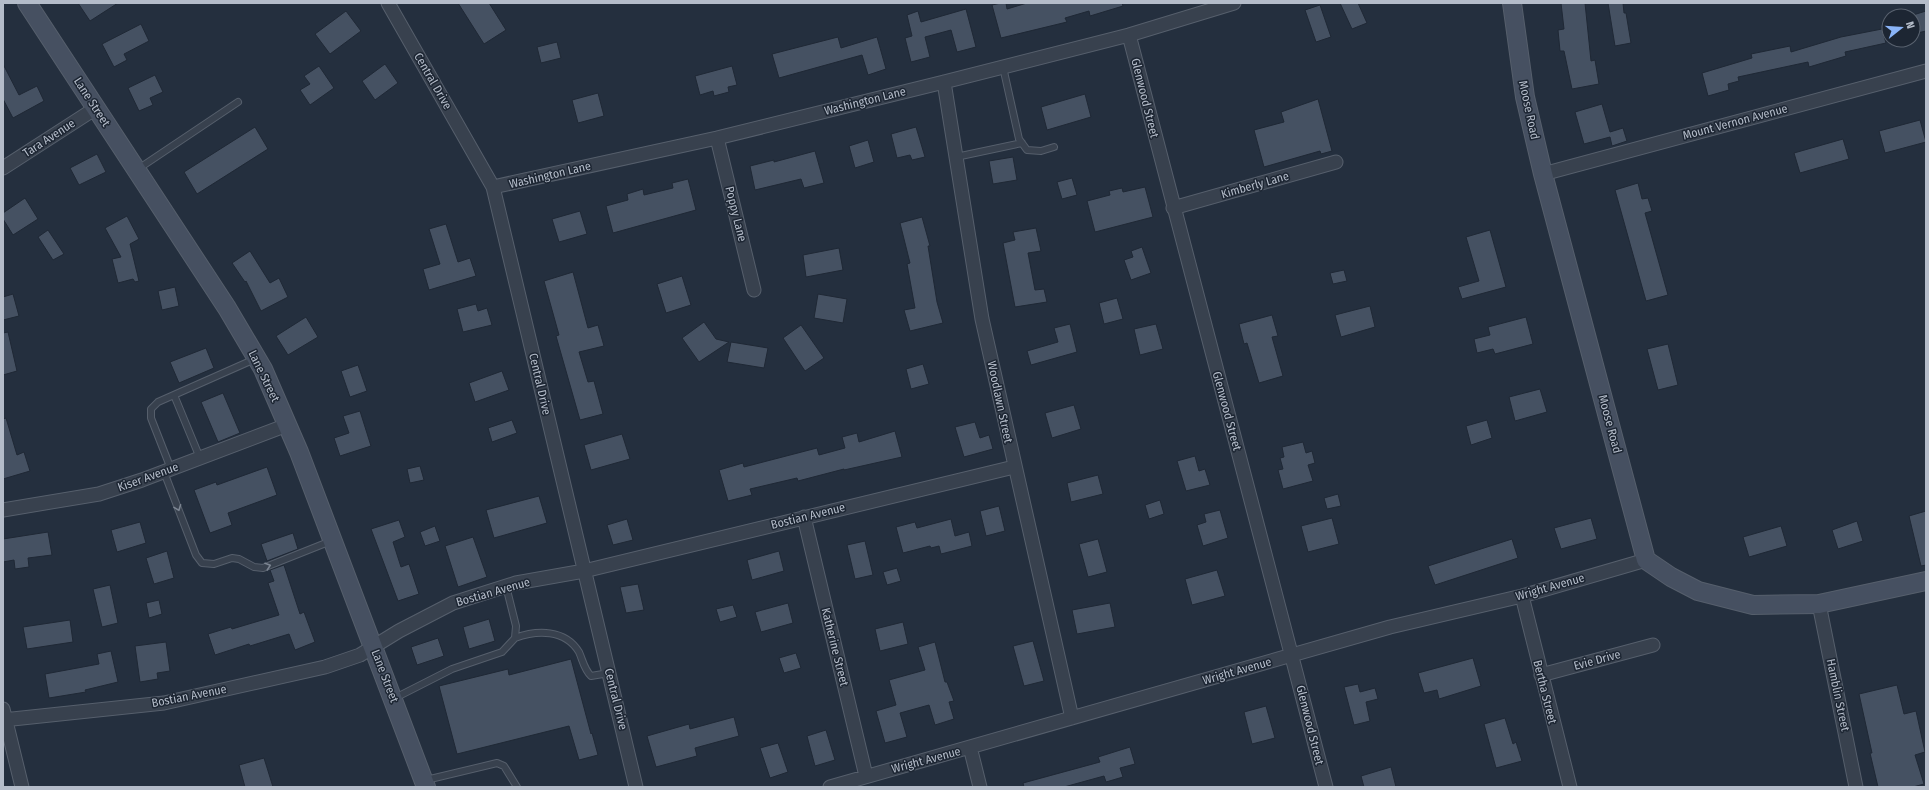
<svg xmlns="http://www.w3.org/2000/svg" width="1929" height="790" font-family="'Fira Sans Condensed',sans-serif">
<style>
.building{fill:#455162;stroke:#1f2835}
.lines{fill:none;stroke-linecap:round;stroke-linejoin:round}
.lane-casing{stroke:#565f6c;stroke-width:8}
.street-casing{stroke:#565f6c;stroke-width:15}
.secondary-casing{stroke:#565f6c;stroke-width:20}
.lane{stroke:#38414e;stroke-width:6}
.street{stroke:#38414e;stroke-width:13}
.secondary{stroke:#465061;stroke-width:18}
.oneway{stroke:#7c8592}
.labels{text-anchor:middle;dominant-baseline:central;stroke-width:3;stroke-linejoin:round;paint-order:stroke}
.street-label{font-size:12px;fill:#b4bcc9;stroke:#1d2633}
</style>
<rect width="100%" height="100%" fill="#242f3e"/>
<!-- building -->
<path class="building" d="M78,3H118L90,21Z
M458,3H489L506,30L484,44Z
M1001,3H1006L1007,9L1027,3H1122L1123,6L1090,16L1089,11L1065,18L1067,22L1001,38L992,5Z
M1340,3H1358L1367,23L1352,29Z
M1561,3H1585L1591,61L1595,60L1599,84L1572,89L1564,51H1560L1558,30L1564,29Z
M1608,3H1623L1624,13H1626L1631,43L1615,46Z
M1320,5L1331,37L1316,42L1305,10Z
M966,9L976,47L957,52L951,30L925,37L930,57L911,62L905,38L912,36L907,15L918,11L921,22Z
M346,11L361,31L330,54L315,34Z
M1926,11V31L1913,34V15Z
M141,24L149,41L124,54L127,60L114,67L102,44Z
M1882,29L1886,43L1845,52L1846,56L1809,67L1808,62L1738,77L1739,81L1728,84L1729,90L1708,96L1702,73L1752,58L1751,54L1790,46L1791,52L1841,37Z
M838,37L841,48L877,37L886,69L868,75L862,55L779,78L772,54Z
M557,42L561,58L541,63L537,47Z
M3,64L19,95L37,86L44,101L13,118L3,99Z
M385,64L398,83L375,100L362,81Z
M319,66L334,88L310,105L300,90L310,84L304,76Z
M732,66L737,85L728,87L729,92L714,96L713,91L700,95L695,76Z
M155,75L163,92L150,98L153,105L139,111L128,88Z
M598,93L604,116L578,123L572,100Z
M1085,94L1091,117L1047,130L1041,107Z
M1318,99L1332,151L1321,154L1320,151L1264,167L1254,130L1284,122L1281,112Z
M1602,104L1610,132L1623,128L1627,141L1612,146L1610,137L1584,144L1575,112Z
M1920,120L1926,142L1885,153L1879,131Z
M255,127L268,149L197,194L184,172Z
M916,127L925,157L912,160L910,155L897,158L891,134Z
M1843,139L1849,159L1800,173L1794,153Z
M868,140L874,162L855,168L849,146Z
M815,151L824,183L804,188L801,179L755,190L750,166L774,160V162Z
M97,154L106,172L79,185L70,168Z
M1013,157L1017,180L993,184L989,161Z
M1072,178L1077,195L1062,199L1057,182Z
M688,179L696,210L613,233L606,206L628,200L627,194L643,189L644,195L673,188L672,183Z
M1638,183L1642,199L1648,198L1652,211L1645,213L1668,295L1646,301L1615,190Z
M1145,187L1153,217L1095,232L1087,201L1110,195L1109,191L1122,188L1123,192Z
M25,198L38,219L13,235L3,219V213Z
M580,211L587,234L559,242L552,219Z
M127,216L139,239L130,244L139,281L135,282L133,279L118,283L112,259L121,257L105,228Z
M922,217L930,246H928L937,302L943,323L910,331L904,310L915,308L907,264L910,263L900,223Z
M446,224L458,262L470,258L476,276L429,290L423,269L440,264L429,229Z
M1036,228L1041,251L1028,253L1035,290L1044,289L1047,302L1015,307L1003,243L1015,240L1013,232Z
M48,230L64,254L53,260L38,237Z
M1490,230L1506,287L1462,299L1458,287L1479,281L1466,237Z
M1142,247L1151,273L1131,280L1124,260L1133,257L1131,251Z
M839,248L843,270L806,277L803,255Z
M250,251L270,283L279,278L288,297L261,311L246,281L245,282L232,263Z
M1344,270L1347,281L1333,284L1330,273Z
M573,272L588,328L598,325L604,346L579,352L588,382L594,381L603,414L580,420L556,336L559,335L544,281Z
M682,276L691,305L666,313L657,284Z
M175,287L179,306L162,310L158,291Z
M13,294L19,316L3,320V297Z
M818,294L847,299L843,323L814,318Z
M1117,298L1123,319L1104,324L1099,303Z
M476,304L478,311L487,308L492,325L463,332L457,309Z
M1370,306L1375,327L1341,337L1335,315Z
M1272,315L1278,336L1272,337L1283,376L1259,383L1247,343L1244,344L1239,324Z
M306,317L318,337L288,355L276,336Z
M1526,317L1533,344L1495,354L1493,349L1477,353L1474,339L1490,335L1488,327Z
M704,322L716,339L729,342L699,362L682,338Z
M1070,324L1077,352L1031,365L1027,351L1058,342L1054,328Z
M1156,324L1163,349L1140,355L1134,329Z
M801,325L824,358L805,371L783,338Z
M8,332L17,371L3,375V333Z
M731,342L768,348L764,368L727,362Z
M1668,344L1678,385L1658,390L1647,349Z
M206,348L214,368L179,383L170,362Z
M923,364L929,384L911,389L906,369Z
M358,365L367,391L350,397L341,371Z
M502,371L509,390L475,402L469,383Z
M1540,389L1547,412L1515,421L1509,397Z
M223,393L240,433L218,442L201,402Z
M1074,405L1081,429L1052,438L1045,413Z
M360,411L371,446L340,456L334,438L349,433L343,416Z
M6,418L17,455L24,452L30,471L3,479V419Z
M512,420L517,433L492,442L488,428Z
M1487,420L1492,438L1471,445L1466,426Z
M975,422L980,438L989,435L993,449L964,457L955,427Z
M895,431L902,457L844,470V469L798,481L797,478L750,489L752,495L728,501L719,470L743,463L744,467L817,448L819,455L845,448L842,437L857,433L859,442Z
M622,434L630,459L591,470L584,445Z
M1303,442L1306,453L1312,451L1315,463L1308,465L1313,481L1283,489L1278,470L1283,469L1280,458L1284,457L1282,447Z
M1195,456L1199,471L1205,469L1210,485L1186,491L1177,461Z
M420,466L424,480L410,483L407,469Z
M267,467L277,495L228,513L232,525L210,533L194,490L216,482L217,485Z
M1098,475L1103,494L1071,502L1067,483Z
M1338,494L1341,506L1327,509L1324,498Z
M539,496L547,523L494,538L486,510Z
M1160,500L1164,514L1149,519L1145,505Z
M999,506L1005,531L986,536L980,511Z
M1220,510L1228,538L1203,546L1197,525L1206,522L1204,514Z
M1926,511V565L1921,566L1909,516Z
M1332,518L1339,544L1308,552L1301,526Z
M1591,518L1597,539L1561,549L1554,528Z
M627,519L633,540L613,545L607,525Z
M951,519L955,536L969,532L972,546L941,554L939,546L931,548L930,546L903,553L896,527L915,522L917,528Z
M399,520L405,537L393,542L401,567L409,564L419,594L398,601L371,529Z
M1857,521L1863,541L1838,549L1832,530Z
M140,522L146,543L117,552L111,530Z
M435,526L440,541L425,546L420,532Z
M1781,526L1787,546L1749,557L1743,537Z
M48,532L52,555L28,558L29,567L15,569L14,560L3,562V539Z
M293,533L298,549L267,561L261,544Z
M473,537L487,577L458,587L445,546Z
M1098,539L1107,572L1088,577L1079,544Z
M1512,539L1518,558L1435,585L1428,566Z
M865,541L873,575L855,579L847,545Z
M167,551L174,578L154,584L146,558Z
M779,551L784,571L752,580L747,560Z
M284,565L300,614L304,612L315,642L295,650L289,634L250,646L249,644L215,655L208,634L231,627L232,629L279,615L268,583L274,581L270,570Z
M897,568L901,581L887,585L883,572Z
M1217,570L1225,596L1192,605L1185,579Z
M638,584L644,610L626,613L620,587Z
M110,585L118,623L102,627L93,589Z
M159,600L162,614L149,618L146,603Z
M788,603L793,623L761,632L755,612Z
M1110,603L1115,627L1077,634L1072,610Z
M733,605L737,617L720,622L716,609Z
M489,619L495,641L469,649L463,627Z
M70,620L73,642L27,649L23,627Z
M903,622L908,644L880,651L875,629Z
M438,638L444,656L417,665L411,647Z
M1033,641L1044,681L1024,686L1013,646Z
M166,642L170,671L157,673L158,679L140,682L135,646Z
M935,642L945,682H947L954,701L949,702L954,719L935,725L929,705L900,713L907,737L885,743L876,711L896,705L889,680L925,670L918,647Z
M111,651L118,682L85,690L86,692L49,698L45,674L99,664L97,654Z
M796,653L801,668L784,673L779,658Z
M1473,658L1481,686L1439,699L1437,690L1424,693L1418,673Z
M571,659L591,734L592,733L598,755L579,760L569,726L457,754L439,686L508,669L509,675Z
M1358,684L1360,692L1375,688L1378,699L1366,702L1370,721L1354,725L1344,687Z
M1897,685L1904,714L1916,711L1925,752L1915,755L1924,784L1913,787H1878L1870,753H1872L1859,694Z
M1266,706L1275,738L1252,744L1244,712Z
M734,717L739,736L695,748L697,756L656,767L647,736L689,724L690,729Z
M1505,718L1513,744L1516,742L1522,761L1496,768L1484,724Z
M826,730L835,760L815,766L807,736Z
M778,743L788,772L770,778L760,748Z
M1130,747L1135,764L1120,768L1123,777L1106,782L1104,776L1064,787H1024L1023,783L1100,762L1098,757Z
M264,758L273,787H245L239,765Z
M1391,767L1396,787H1364L1361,776Z"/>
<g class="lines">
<defs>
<path id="lane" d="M1003,67L1019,139L1027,150L1041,151L1054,147
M956,157L1022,143
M138,169L238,102
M174,395L200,458
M171,469L151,418V409L158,402L255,359
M164,472L196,555L202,563L214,564L232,558L239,559L254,567L263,568L331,541
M515,638C537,630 565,629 579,652C583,661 584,669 591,676L609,673
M395,698L452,669L502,652L515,638L516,626L506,586
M426,780L497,763L504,766L517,787"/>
<path id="street" d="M388,3L493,187L636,787
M1129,35L1326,787
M944,82L982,319L1072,718
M717,138L754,290
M3,168L96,108
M1543,174L1926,71
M493,187L717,138L944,82L1129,35L1234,3
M1173,208L1336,162
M3,510L99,494L142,480L287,425
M804,517L866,776
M1522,596L1570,787
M1819,604L1856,787
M1541,675L1653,645
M3,709L22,787
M3,720L164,703L325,667L360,655L399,631L453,603L516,583L584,571L1014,467
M970,747L980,787
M830,787L1390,627L1522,596L1646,560"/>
<path id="secondary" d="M27,3L227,308L263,369L299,452L426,787
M1512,3L1525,97L1543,174L1646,560L1671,577L1698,591L1753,605L1819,604L1926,581"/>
</defs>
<!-- lane casing -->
<use href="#lane" class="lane-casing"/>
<!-- street casing -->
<use href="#street" class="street-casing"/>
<!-- secondary casing -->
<use href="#secondary" class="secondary-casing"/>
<!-- lane -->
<use href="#lane" class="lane"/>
<!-- street -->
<use href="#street" class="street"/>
<!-- secondary -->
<use href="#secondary" class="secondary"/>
</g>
<!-- one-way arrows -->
<defs><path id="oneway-chevron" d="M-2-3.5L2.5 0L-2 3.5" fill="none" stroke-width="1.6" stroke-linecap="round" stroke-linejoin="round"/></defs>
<g class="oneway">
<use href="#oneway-chevron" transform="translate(178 508) rotate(69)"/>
<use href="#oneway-chevron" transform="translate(268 566) rotate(-19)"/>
</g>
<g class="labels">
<!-- street labels -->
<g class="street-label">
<text transform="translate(433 81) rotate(60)">Central Drive</text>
<text transform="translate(1145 98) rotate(76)">Glenwood Street</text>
<text transform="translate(865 101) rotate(-14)">Washington Lane</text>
<text transform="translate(92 102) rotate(57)">Lane Street</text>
<text transform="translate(1529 110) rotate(78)">Moose Road</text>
<text transform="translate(1735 122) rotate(-15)">Mount Vernon Avenue</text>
<text transform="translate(49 138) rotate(-33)">Tara Avenue</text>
<text transform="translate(550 175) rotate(-13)">Washington Lane</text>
<text transform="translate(1255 185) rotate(-16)">Kimberly Lane</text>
<text transform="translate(736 214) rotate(76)">Poppy Lane</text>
<text transform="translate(264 376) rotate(64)">Lane Street</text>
<text transform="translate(540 384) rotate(77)">Central Drive</text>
<text transform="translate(1000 402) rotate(78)">Woodlawn Street</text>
<text transform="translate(1227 411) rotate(75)">Glenwood Street</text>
<text transform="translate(1610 424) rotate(75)">Moose Road</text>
<text transform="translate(148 477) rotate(-20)">Kiser Avenue</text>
<text transform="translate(808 516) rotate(-14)">Bostian Avenue</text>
<text transform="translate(1550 587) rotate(-16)">Wright Avenue</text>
<text transform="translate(493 592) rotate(-16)">Bostian Avenue</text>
<text transform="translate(835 647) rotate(76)">Katherine Street</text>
<text transform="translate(1597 660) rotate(-15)">Evie Drive</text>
<text transform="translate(1237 671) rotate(-16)">Wright Avenue</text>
<text transform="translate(385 676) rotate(69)">Lane Street</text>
<text transform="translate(1545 692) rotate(76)">Bertha Street</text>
<text transform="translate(1838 695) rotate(78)">Hamblin Street</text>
<text transform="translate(189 696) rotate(-11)">Bostian Avenue</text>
<text transform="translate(616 699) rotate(76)">Central Drive</text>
<text transform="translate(1310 725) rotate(76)">Glenwood Street</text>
<text transform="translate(926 760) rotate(-15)">Wright Avenue</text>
</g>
</g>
<!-- border -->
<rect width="1929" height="790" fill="none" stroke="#b4bcc9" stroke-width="8"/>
<!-- north arrow -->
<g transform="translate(1901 28) rotate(73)"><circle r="19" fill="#1d2633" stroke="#59626f"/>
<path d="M0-3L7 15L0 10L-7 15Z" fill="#8ab4f8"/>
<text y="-6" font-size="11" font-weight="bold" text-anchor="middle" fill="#b4bcc9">N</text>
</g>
</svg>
